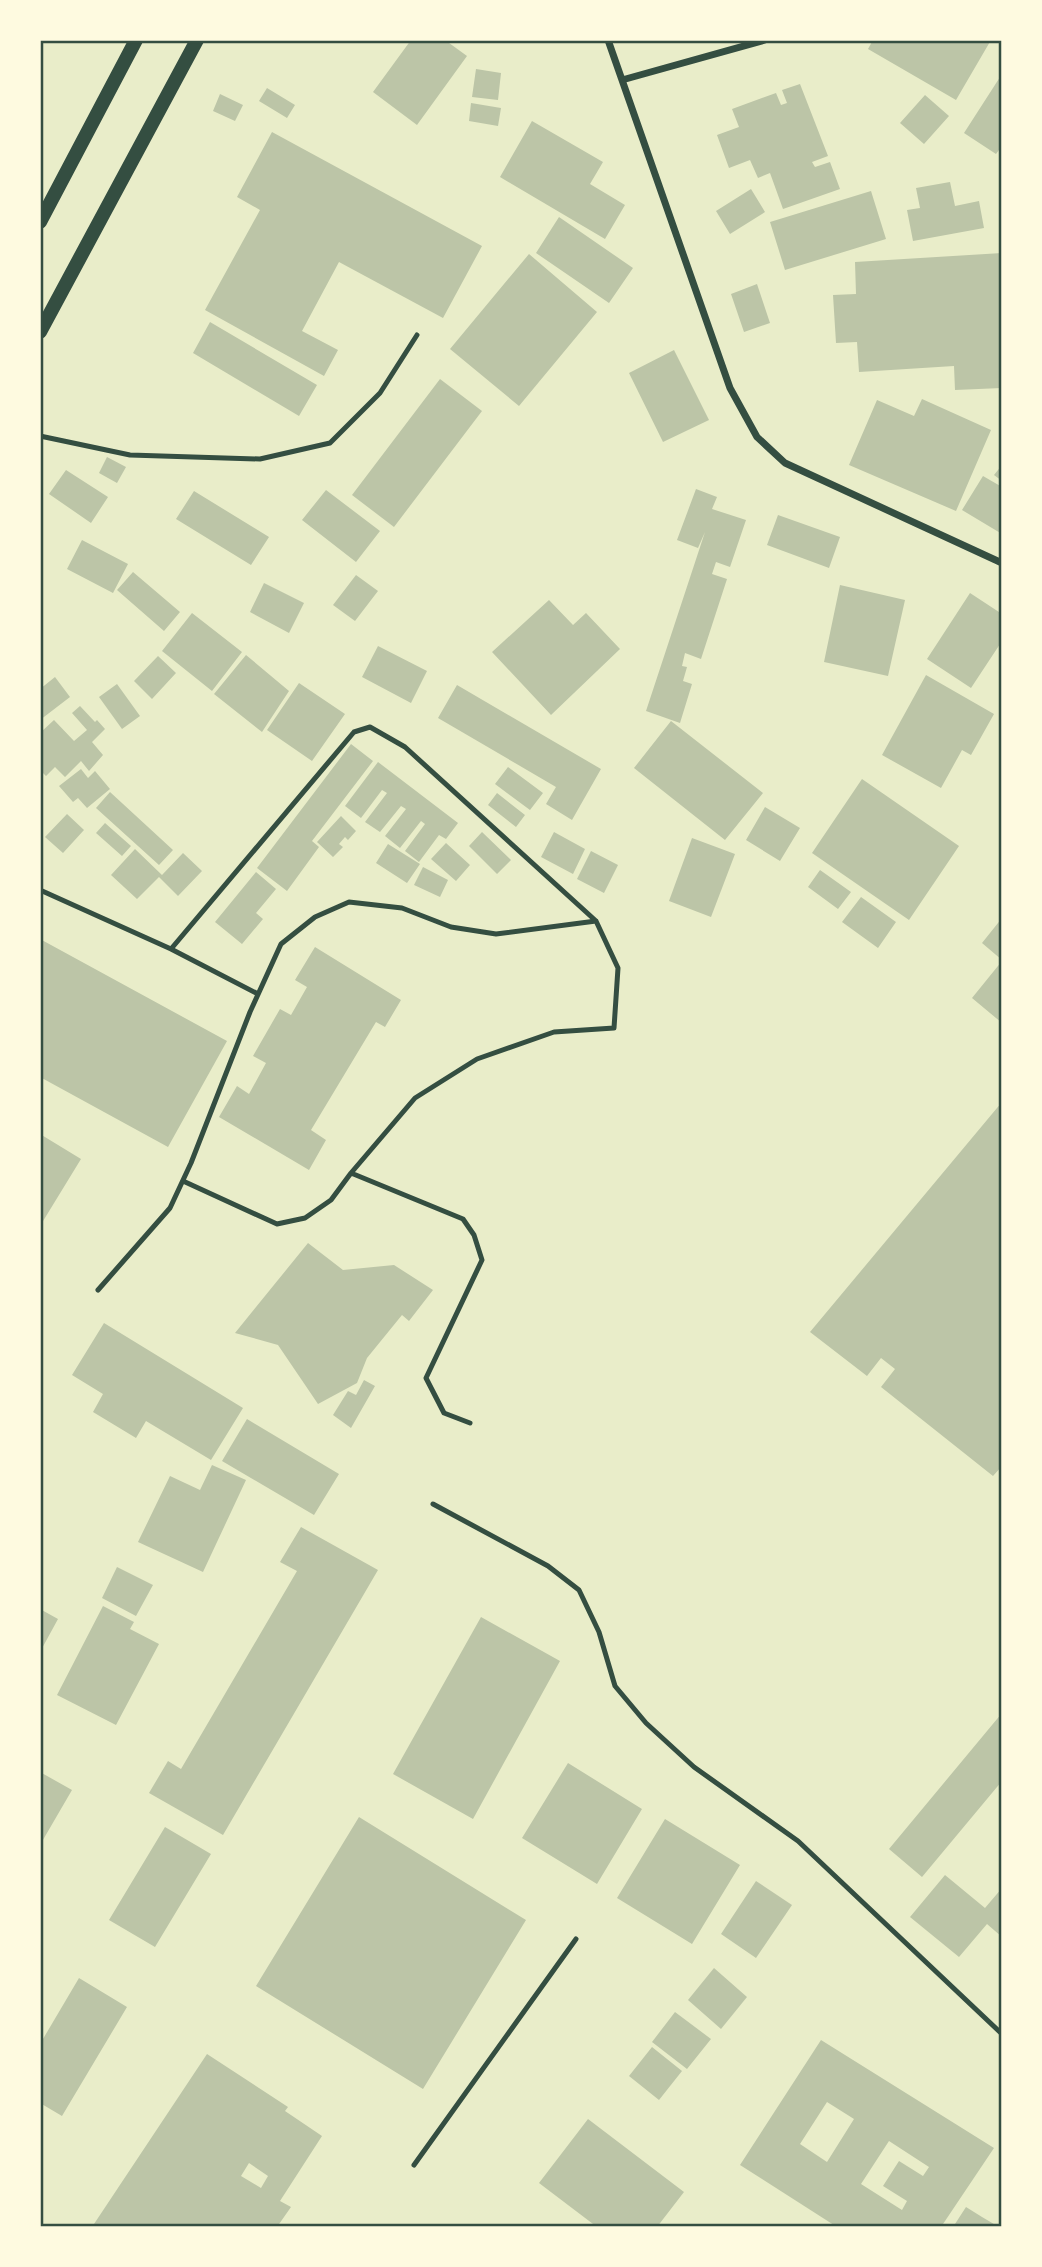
<svg xmlns="http://www.w3.org/2000/svg" width="1042" height="2267" font-family="'Source Sans 3',sans-serif">
<style>
.building{fill:#bcc5a7;fill-rule:evenodd}
.lines{fill:none;stroke-linecap:round;stroke-linejoin:round}
.service{stroke:#344e41;stroke-width:5}
.minor{stroke:#344e41;stroke-width:7}
.secondary{stroke:#344e41;stroke-width:14}
.neatline{fill:none;stroke:#344e41;stroke-width:2.5}
</style>
<rect width="100%" height="100%" fill="#e9edc9"/>
<!-- building -->
<path class="building" d="M411,40H445L467,56L417,125L373,92Z
M873,40H991L956,100L868,49Z
M476,69L501,73L498,100L472,97Z
M1002,74V146L996,154L964,133Z
M800,84L828,156L812,162L815,167L830,162L840,189L783,209L770,173L758,178L750,160L729,168L717,135L739,127L732,109L776,93L781,105L787,103L782,90Z
M267,88L295,105L287,118L259,101Z
M220,94L243,105L235,121L213,111Z
M925,95L949,116L924,144L900,123Z
M471,103L501,108L498,126L469,121Z
M532,121L603,162L590,184L625,205L605,239L500,177Z
M272,132L482,246L443,318L339,262L302,331L338,350L324,376L205,310L260,210L237,197Z
M950,182L955,206L979,201L984,228L913,241L907,210L920,208L916,188Z
M751,189L765,212L730,234L716,211Z
M871,191L886,239L785,270L770,222Z
M559,217L633,268L609,303L536,253Z
M1002,253V388L955,390L954,366L859,372L857,342L836,343L833,295L856,294L855,262Z
M529,254L597,312L519,406L450,349Z
M757,284L770,323L744,332L731,294Z
M210,322L317,385L299,416L193,353Z
M674,350L709,420L663,442L629,373Z
M440,379L482,411L394,527L352,495Z
M922,399L991,430L956,511L849,465L877,400L914,416Z
M107,457L126,467L117,483L99,473Z
M1002,465V481L994,475Z
M66,470L108,497L91,523L49,494Z
M983,476L1002,487V534L962,510Z
M696,489L717,497L712,509L746,520L730,567L716,562L712,574L727,579L701,659L685,653L682,666L687,667L683,681L692,684L680,723L646,711L705,532L698,548L677,540Z
M326,490L380,531L356,562L302,520Z
M194,491L269,537L251,565L176,519Z
M778,515L840,537L829,568L767,545Z
M82,540L128,564L113,593L67,569Z
M133,572L180,612L164,631L117,590Z
M356,575L378,591L355,621L333,605Z
M264,583L304,603L289,633L250,612Z
M840,585L905,600L888,676L824,662Z
M970,593L1002,614V641L971,688L927,659Z
M549,600L573,625L586,613L620,649L551,715L492,652Z
M192,613L242,652L212,691L162,651Z
M378,646L427,671L411,703L362,677Z
M246,655L289,691L262,732L214,694Z
M158,656L176,673L152,699L134,681Z
M926,675L994,714L971,755L962,750L941,788L882,755Z
M55,677L70,697L40,720V689Z
M299,683L345,714L312,761L267,730Z
M117,684L140,716L122,729L99,697Z
M457,685L601,769L572,820L546,804L556,787L438,718Z
M80,706L95,722L97,720L105,729L92,742L103,755L89,771L81,761L65,777L55,767L46,776L40,770V733L54,720L74,741L87,730L72,713Z
M671,721L763,793L725,840L634,768Z
M351,744L373,761L312,841L319,847L287,891L257,868Z
M378,762L458,823L446,839L439,835L419,862L405,851L425,824L421,821L400,848L385,836L406,809L401,806L380,832L365,822L387,793L382,790L361,818L345,806Z
M508,767L543,793L530,810L495,784Z
M81,769L88,778L95,771L110,789L87,808L78,798L73,802L59,786Z
M862,779L959,846L909,920L812,853Z
M110,792L173,850L159,865L96,808Z
M497,793L525,815L516,827L488,805Z
M765,807L800,828L780,861L746,840Z
M67,814L84,830L63,853L45,837Z
M341,816L356,831L348,840L345,837L339,844L343,847L333,857L317,842Z
M105,823L131,846L122,856L96,833Z
M482,832L511,860L497,874L469,846Z
M554,832L585,849L573,874L541,857Z
M692,838L735,854L711,917L669,901Z
M446,843L470,865L456,881L431,859Z
M388,844L420,864L407,883L376,863Z
M135,849L162,875L183,853L202,871L178,896L159,877L137,899L111,875Z
M591,851L618,865L604,893L577,879Z
M423,867L448,880L440,897L414,885Z
M820,870L851,892L838,909L808,887Z
M256,872L276,889L256,913L263,919L242,944L215,922Z
M861,897L896,922L878,948L842,922Z
M1002,918V960L982,943Z
M40,939L227,1041L168,1147L40,1077Z
M315,947L401,1000L385,1027L376,1022L311,1130L326,1140L309,1170L219,1117L237,1086L249,1094L266,1063L253,1056L280,1009L291,1015L307,987L295,980Z
M1002,961V1023L972,998Z
M1002,1102V1466L993,1476L881,1387L895,1369L881,1358L867,1376L810,1332Z
M40,1134L81,1159L40,1226Z
M308,1243L343,1270L394,1265L433,1290L409,1321L402,1315L367,1358L357,1383L318,1404L278,1345L235,1333Z
M104,1323L243,1408L211,1460L146,1421L136,1438L93,1412L103,1394L72,1375Z
M364,1380L375,1386L351,1428L333,1415L348,1391L356,1395Z
M247,1419L339,1474L314,1515L222,1461Z
M212,1465L246,1480L203,1572L138,1542L170,1476L200,1490Z
M301,1527L378,1570L223,1835L149,1793L168,1761L181,1769L297,1571L280,1562Z
M117,1567L153,1585L136,1616L102,1598Z
M103,1606L134,1622L130,1629L159,1644L116,1725L57,1695Z
M40,1609L58,1619L40,1652Z
M481,1617L560,1661L473,1819L393,1774Z
M1002,1713V1781L922,1877L889,1849Z
M568,1763L642,1809L597,1884L522,1838Z
M40,1772L72,1790L40,1845Z
M359,1817L526,1920L423,2089L256,1986Z
M665,1819L740,1865L692,1944L617,1898Z
M165,1827L211,1854L155,1947L109,1920Z
M945,1875L985,1908L1002,1888V1937L987,1924L959,1957L910,1917Z
M756,1881L792,1905L756,1958L721,1934Z
M714,1968L747,1997L721,2029L688,2000Z
M79,1978L127,2007L62,2116L40,2103V2044Z
M675,2012L711,2039L687,2069L652,2042Z
M821,2040L994,2148L941,2227H837L740,2165ZM827,2102L854,2119L827,2162L800,2144ZM889,2141L929,2167L923,2176L899,2161L883,2186L907,2201L902,2210L861,2184Z
M652,2047L682,2071L659,2100L629,2076Z
M207,2054L288,2107L285,2111L322,2136L280,2201L291,2207L277,2227H92ZM249,2163L268,2176L261,2188L241,2176Z
M588,2119L684,2192L657,2227H597L539,2183Z
M966,2207L982,2217L999,2227H960L955,2224Z"/>
<g class="lines">
<!-- service -->
<path class="service" d="M40,436L130,455L260,459L330,443L380,393L417,335
M40,890L171,949L354,732L370,727L405,747L596,921L618,968L614,1028L554,1032L477,1059L415,1098L351,1173L331,1200L305,1218L277,1224L183,1181
M171,949L258,994
M351,1173L463,1219L474,1235L482,1260L426,1378L444,1413L470,1423
M98,1290L170,1208L191,1163L250,1012L281,944L315,917L349,902L402,908L451,927L496,934L596,921
M433,1504L548,1566L579,1590L599,1632L615,1686L646,1723L694,1767L798,1841L1002,2034
M414,2165L576,1939"/>
<!-- minor -->
<path class="minor" d="M608,40L730,388L757,437L785,463L1002,563
M622,80L765,40"/>
<!-- secondary -->
<path class="secondary" d="M40,222L136,40
M40,332L197,40"/>
</g>
<!-- border -->
<rect width="1042" height="2267" fill="none" stroke="#fefae0" stroke-width="84"/>
<rect x="42" y="42" width="958" height="2183" class="neatline"/>
</svg>
